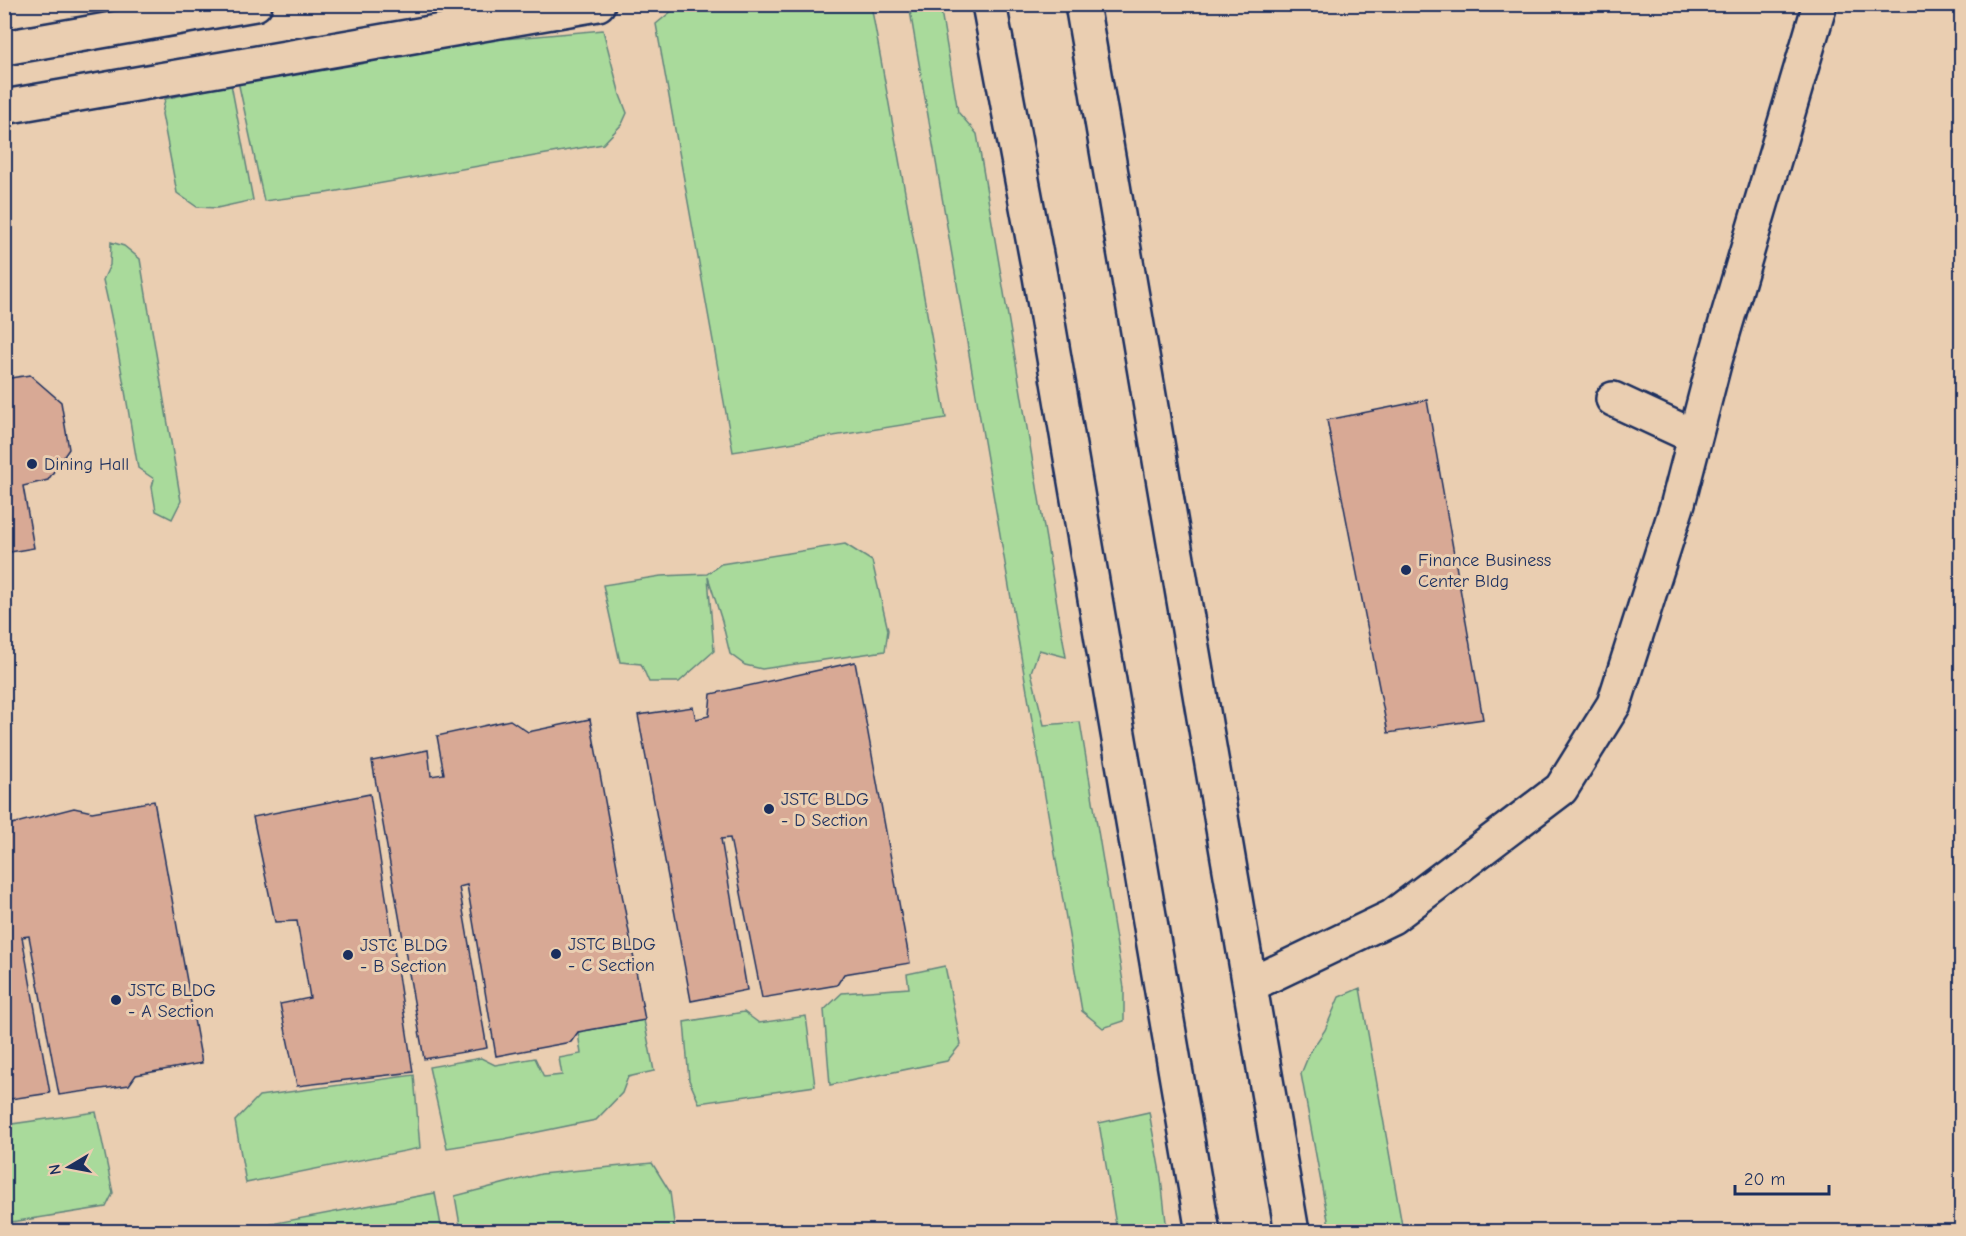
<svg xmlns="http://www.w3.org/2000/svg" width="1966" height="1236" font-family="'Comic Neue',sans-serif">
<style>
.green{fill:#a9da9b;stroke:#62847c;stroke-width:1.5}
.building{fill:#d8a995;stroke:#1b2f5e;stroke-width:1.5}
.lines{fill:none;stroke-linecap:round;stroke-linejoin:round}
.minor-casing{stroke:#1b2f5e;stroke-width:38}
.minor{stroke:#eaceb1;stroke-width:33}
.poi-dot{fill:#1b2f5e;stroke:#eaceb1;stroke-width:2}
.labels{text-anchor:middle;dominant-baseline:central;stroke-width:6;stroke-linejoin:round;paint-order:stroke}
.poi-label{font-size:18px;fill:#1b2f5e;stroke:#eaceb1;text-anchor:start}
</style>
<rect width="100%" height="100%" fill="#eaceb1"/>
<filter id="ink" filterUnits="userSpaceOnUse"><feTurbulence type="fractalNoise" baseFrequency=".0167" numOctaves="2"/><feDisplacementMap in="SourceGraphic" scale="12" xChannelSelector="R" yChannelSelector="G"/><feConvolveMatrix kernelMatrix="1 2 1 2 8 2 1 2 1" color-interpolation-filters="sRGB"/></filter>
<g filter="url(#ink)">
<!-- green -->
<path class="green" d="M679,5H871L946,418L733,452L656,24Z
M909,5H940L958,112L977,134L1066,657L1039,650L1031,672L1044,725L1080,722L1124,988V1021L1103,1028L1082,1011Z
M603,30L620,95L627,113L622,124L603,144L326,193L264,201L238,81L481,41Z
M231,84L253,200L217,208L197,207L177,193L162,114L165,99Z
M111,242L124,246L140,259L181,501L172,519L156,511L152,487L154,479L138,468C127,405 118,341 103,280L110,265Z
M845,544L872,561L888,630L885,651L762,669L745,665L730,654L722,621L708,577L714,651L679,682H649L641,664L620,662L603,585L661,576L707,574L721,564Z
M945,966L961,1044L947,1061L830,1085L824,1010L842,993L909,988L907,974Z
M1360,988L1403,1231H1330L1301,1074L1310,1052L1325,1030L1339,997Z
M744,1012L759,1023L806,1016L815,1086L699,1103L689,1080L684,1022Z
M644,1020L654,1071L628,1077L622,1093L596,1120L504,1139L447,1148L429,1067L481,1058L495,1065L535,1058L544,1077L562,1075L559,1058L581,1054L578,1032Z
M414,1075L420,1148L246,1183L235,1121L259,1096Z
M96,1112L113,1193L106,1207L5,1223V1125Z
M1149,1112L1161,1178L1167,1231H1117L1099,1123Z
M652,1163L670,1192L675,1231H461L455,1196L541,1174Z
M435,1193L442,1231H272L271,1224Z"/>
<!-- building -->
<path class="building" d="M30,375L61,402L69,449L48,480L23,486L34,548L4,553V379Z
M1427,400L1483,719L1388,733L1327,420Z
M855,662L910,963L844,974L837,985L762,998L730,838L721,839L747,990L691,1001L638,715L693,707L696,719L709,716L711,694Z
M590,719L645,1020L578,1032L571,1042L496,1056L467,885L459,887L487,1048L424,1059L372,761L428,750L431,776L444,774L437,736L510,720L528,732Z
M370,794L413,1072L297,1086L280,1004L310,998L297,921L275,922L253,817Z
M154,801L202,1063L136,1075L129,1085L59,1095L29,936L22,937L50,1093L4,1100V826L74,808L92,812Z"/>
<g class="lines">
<defs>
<path id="minor" d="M989,4L1040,276L1203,1232
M1082,4L1292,1232
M4,48L255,4
M4,107L598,4
M1613,399L1695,437
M1250,985L1392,917L1561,789L1614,704L1678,503L1715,360L1820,4"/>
</defs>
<!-- minor casing -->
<use href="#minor" class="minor-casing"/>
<!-- minor -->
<use href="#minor" class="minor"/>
</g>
</g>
<!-- markers -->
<g class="poi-dot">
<circle cx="32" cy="464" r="6"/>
<circle cx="1406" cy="570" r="6"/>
<circle cx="769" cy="809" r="6"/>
<circle cx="556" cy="954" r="6"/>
<circle cx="348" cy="955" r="6"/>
<circle cx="116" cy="1000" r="6"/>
</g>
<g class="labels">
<!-- poi labels -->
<g class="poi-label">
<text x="44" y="464">Dining Hall</text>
<text x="1418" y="560">Finance Business<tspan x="1418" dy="21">Center Bldg</tspan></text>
<text x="781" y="799">JSTC BLDG<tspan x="781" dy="21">- D Section</tspan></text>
<text x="568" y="944">JSTC BLDG<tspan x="568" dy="21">- C Section</tspan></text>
<text x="360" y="945">JSTC BLDG<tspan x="360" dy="21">- B Section</tspan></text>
<text x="128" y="990">JSTC BLDG<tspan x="128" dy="21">- A Section</tspan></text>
</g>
</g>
<!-- margin -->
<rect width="1966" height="1236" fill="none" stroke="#eaceb1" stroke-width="24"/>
<rect x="12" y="12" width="1942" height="1212" fill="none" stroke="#1b2f5e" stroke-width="2" filter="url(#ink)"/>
<!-- north arrow -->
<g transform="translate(69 1167) rotate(260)" stroke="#eaceb1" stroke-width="4.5" paint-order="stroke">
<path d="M0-4.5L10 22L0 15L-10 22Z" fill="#1b2f5e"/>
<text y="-9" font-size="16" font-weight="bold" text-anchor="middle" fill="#1b2f5e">N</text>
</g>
<!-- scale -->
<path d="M1735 1185v9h94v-9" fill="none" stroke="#1b2f5e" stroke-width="3"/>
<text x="1744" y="1185" font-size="18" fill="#1b2f5e" stroke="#eaceb1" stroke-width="4.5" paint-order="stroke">20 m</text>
</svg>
